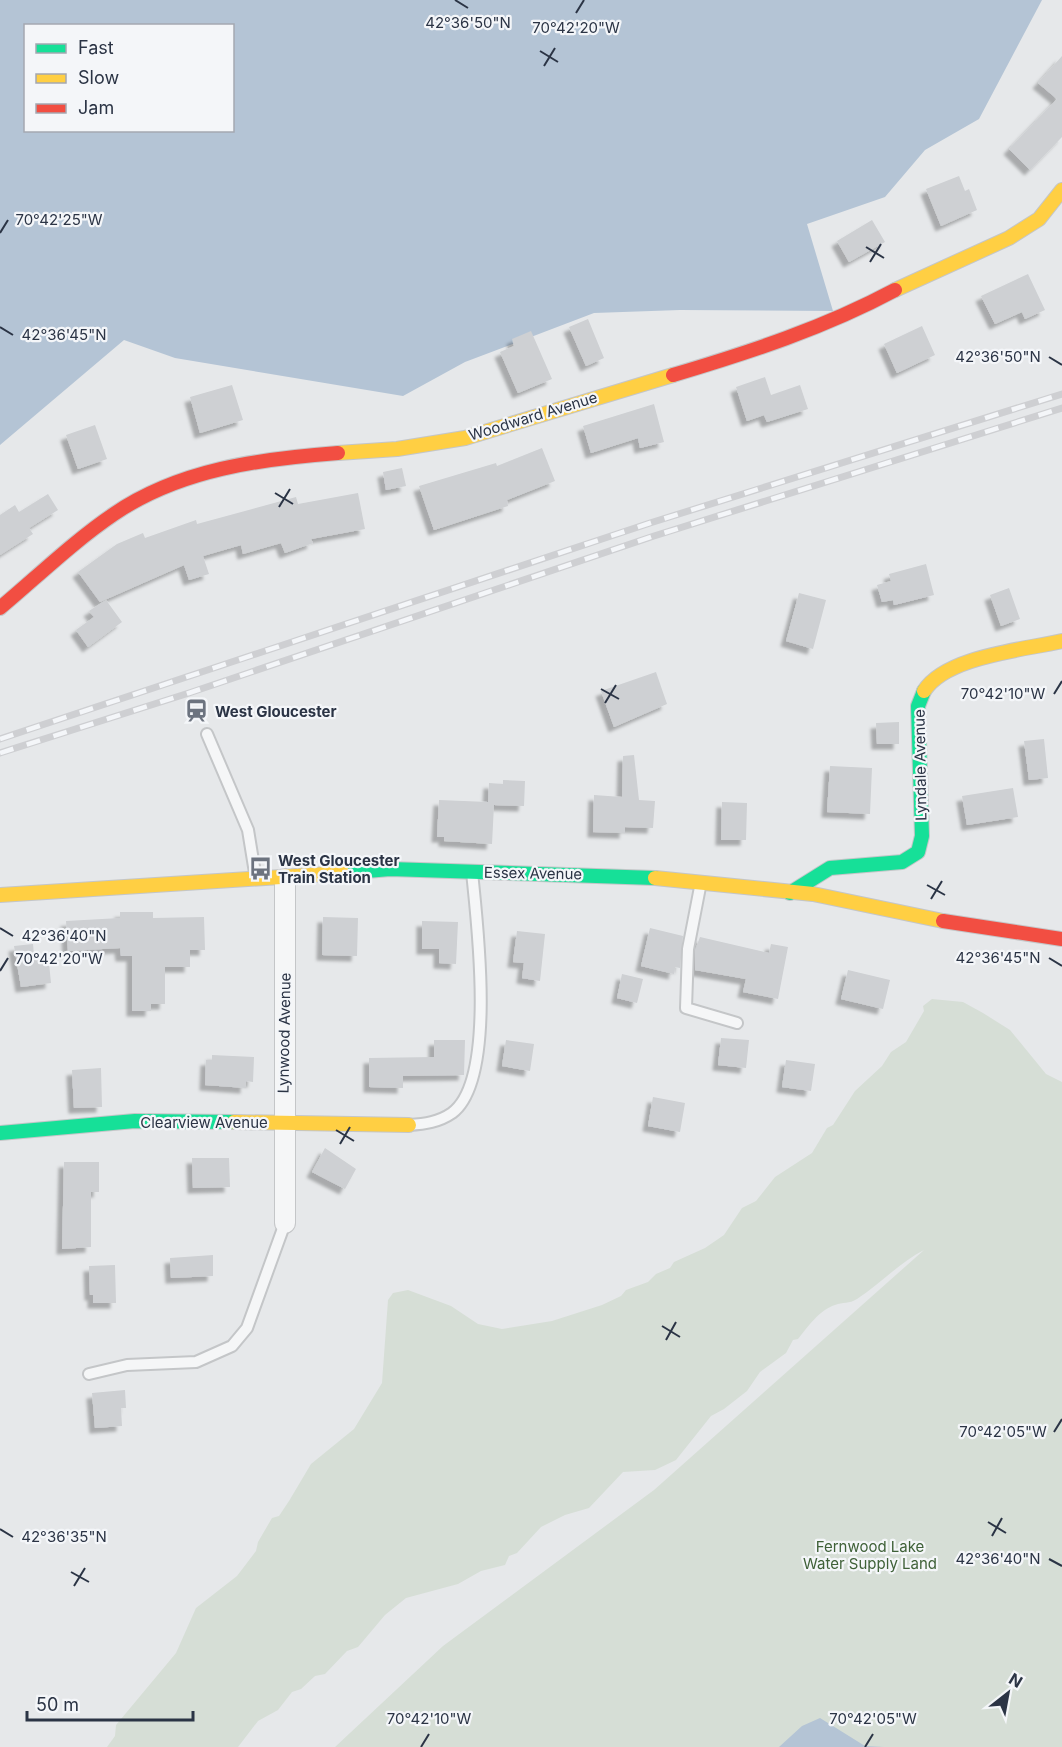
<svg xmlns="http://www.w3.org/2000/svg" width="1062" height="1747" font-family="Inter,sans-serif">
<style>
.green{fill:#d6ded6}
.water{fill:#b4c4d5;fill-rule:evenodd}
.building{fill:#ced0d3;filter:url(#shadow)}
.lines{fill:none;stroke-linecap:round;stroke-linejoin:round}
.lane-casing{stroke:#c4c6c8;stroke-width:14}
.street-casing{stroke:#c4c6c8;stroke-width:22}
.fast-casing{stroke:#c4c6c8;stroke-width:16}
.slow-casing{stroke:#c4c6c8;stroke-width:16}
.jam-casing{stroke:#c4c6c8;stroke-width:16}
.lane{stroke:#f5f6f7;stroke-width:10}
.street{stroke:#f5f6f7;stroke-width:20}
.fast{stroke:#16e098;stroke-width:14}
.slow{stroke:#ffcf43;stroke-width:14}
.jam{stroke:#f24e42;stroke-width:14}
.rail-casing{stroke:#cecfd2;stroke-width:7}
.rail{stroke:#f4f6f9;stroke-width:4.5;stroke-dasharray:14;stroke-linecap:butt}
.ticks{fill:none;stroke:#2b3445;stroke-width:2}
.labels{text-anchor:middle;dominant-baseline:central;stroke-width:4.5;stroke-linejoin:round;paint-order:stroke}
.street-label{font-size:15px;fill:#2b3445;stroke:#f4f6f9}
.poi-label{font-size:15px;font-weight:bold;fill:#2b3445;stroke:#f4f6f9;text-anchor:start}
.park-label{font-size:15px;fill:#3f6138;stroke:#f4f6f9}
.ticks-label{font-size:15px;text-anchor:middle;fill:#2b3445;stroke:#f4f6f9;stroke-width:4.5;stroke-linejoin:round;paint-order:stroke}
</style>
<defs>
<filter id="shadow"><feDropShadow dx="-5.5" dy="5.5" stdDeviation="1.5" flood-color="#0004"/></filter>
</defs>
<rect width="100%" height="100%" fill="#e6e8ea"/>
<!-- green -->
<path class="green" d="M932,999L963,1002L983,1013L1010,1030L1046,1074L1062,1082V1747H335L443,1646L654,1490L924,1250C899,1263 880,1284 857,1299C849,1304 843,1302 835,1305C819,1310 808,1327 798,1339L793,1340L786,1353L760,1372L747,1391L724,1409L711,1416L676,1460L655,1470L623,1472L589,1508L565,1515L541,1527L517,1553L509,1556L505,1565L481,1571L458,1584L406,1598L385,1615L358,1647L347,1651L325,1674L315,1676L301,1689L292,1692L278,1710L258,1721L238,1747H107L115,1736L116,1725L176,1653L196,1608L237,1576L256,1551L258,1542L272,1518L279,1516L289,1501L311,1464L354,1429L382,1383L388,1300L393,1293L408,1290L451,1306L478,1324L502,1329L552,1321L602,1305L621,1296L626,1290L648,1282L656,1274L670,1268L674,1262L705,1248L724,1235L742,1208L756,1201L775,1177L812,1153L827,1128L833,1125L855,1091L882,1066L891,1052L906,1042L924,1011L923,1006Z"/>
<!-- water -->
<path class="water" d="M0,0H1042L979,119L925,150L885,197L807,224L833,311L680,310L594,313L465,362L403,396L175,358L124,340L0,445ZM26,26H232V130H26Z
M820,1718L865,1746L884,1747H779L802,1726Z"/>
<!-- building -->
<path class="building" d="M1062,56V137L1030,170L1009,149L1057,99L1038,83Z
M959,176L965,191L969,189L977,210L941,226L926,189Z
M872,220L885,242L849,262L837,241Z
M1028,274L1045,310L1025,319L1022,312L995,324L981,296Z
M588,319L604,358L586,366L569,327Z
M922,326L935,355L897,373L884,344Z
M531,331L552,379L518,393L500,352L514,346L512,339Z
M765,377L771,395L800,385L808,409L767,422L764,415L747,421L736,387Z
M232,385L243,420L200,433L190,397Z
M654,404L664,442L640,448L638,438L591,453L583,426Z
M95,425L107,459L78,469L66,435Z
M542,448L555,481L507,500L508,506L434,530L419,486L496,463L497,466Z
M402,468L406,486L386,490L383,472Z
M358,493L365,529L311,539L313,543L285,553L281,543L243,554L241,545L203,556L209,574L189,580L184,565L100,602L78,572L117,544L143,533L145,538L196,520L197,524L296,497L298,504Z
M48,494L58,510L29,528L33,534L0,555V515L15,505L19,512Z
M926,564L934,595L894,605L893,600L882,602L877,585L891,581L889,574Z
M1009,588L1020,619L1001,626L990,595Z
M799,593L826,600L813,649L786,641Z
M106,600L122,622L88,647L76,630L94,617L89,611Z
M656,672L667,704L614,727L601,691Z
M899,722V744H877L876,723Z
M1044,739L1048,778L1029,780L1024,741Z
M634,755L639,800L655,801L653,828L625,827V833L593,832L594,795L622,797L623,756Z
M830,766L872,768L870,814L827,812Z
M503,780L525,781L524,806L494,805L492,844L444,841V837H437L439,800L488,802L489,783L503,784Z
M1013,788L1018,817L967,825L962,796Z
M722,802L747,803L746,840H721Z
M120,912H153V918L204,917L205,950H190V967H165V1004H151V1011H132V956H121L120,948L68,951L66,921L120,918Z
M323,917L358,918L357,956L322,955Z
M422,921L458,922L456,964L439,963V949H422Z
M650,928L683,936L680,968L675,967L674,974L641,966Z
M517,931L545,934L540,981L522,978L524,963L513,962Z
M700,937L769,953L771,944L788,947L778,999L743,992L746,979L695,970V950Z
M33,944L34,955L48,953L51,983L21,987L14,946Z
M848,970L890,980L883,1009L841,999Z
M622,974L643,979L637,1003L617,998Z
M721,1038L749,1040L746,1068L718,1065Z
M434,1040H465L464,1075L403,1076V1088L369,1087V1058L434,1057Z
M506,1040L534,1044L530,1071L502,1066Z
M212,1055L254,1057L253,1082L246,1081V1088L205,1085L206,1060H212Z
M786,1060L815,1064L811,1091L782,1087Z
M101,1068L102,1107L74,1108L72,1070Z
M653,1097L685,1103L680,1132L648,1126Z
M325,1148L356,1169L345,1189L312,1172Z
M192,1158H229L230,1187L193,1188Z
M64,1162H99V1192H91V1247L62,1249Z
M213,1255V1276L171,1278L170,1258Z
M115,1265L116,1303H93V1295H90L89,1266Z
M125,1390L126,1408H121L122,1426L95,1428L92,1393Z"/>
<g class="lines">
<defs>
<path id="lane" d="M207,734L248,830L256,879
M701,882L688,949L686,1008L737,1023
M409,1125C425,1124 439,1122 452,1113C497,1080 477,923 472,872
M89,1374L127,1365L196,1362L232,1346L247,1328L285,1223"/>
<path id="street" d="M285,1223V879"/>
<path id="fast" d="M343,873L390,869L655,878
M790,893L830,868L902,862L918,852L922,836L918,706L924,691
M0,1133L135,1121L234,1122"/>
<path id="slow" d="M895,290L1009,238L1039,219L1062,190
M338,453L397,449L465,438L673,375
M924,691C946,656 1024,650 1062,641
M655,878L813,894L943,921
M0,895L343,873
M234,1122L409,1125"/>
<path id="jam" d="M673,375C750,352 824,328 895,290
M0,608C37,577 74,541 114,514C180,469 260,459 338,453
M943,921L1062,939"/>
</defs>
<!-- lane casing -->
<use href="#lane" class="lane-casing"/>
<!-- street casing -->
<use href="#street" class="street-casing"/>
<!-- fast casing -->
<use href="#fast" class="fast-casing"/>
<!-- slow casing -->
<use href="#slow" class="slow-casing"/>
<!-- jam casing -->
<use href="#jam" class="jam-casing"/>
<!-- lane -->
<use href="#lane" class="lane"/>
<!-- street -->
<use href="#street" class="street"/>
<!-- fast -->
<use href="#fast" class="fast"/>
<!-- slow -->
<use href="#slow" class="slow"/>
<!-- jam -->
<use href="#jam" class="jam"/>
<defs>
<path id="rail" d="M0,739L650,523L1062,394
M0,753L189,693L654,536L1062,408"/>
</defs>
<!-- rail casing -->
<use href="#rail" class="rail-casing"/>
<!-- rail -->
<use href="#rail" class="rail"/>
</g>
<!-- ticks -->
<path class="ticks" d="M455,0L468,8M576,13L584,0M540,51L558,62M544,66L555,48M0,233L8,220M866,247L884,258M870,262L881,244M0,327L13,335M1049,357L1062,365M275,493L293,504M279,507L290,489M601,689L619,699M1054,694L1062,681M605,703L616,685M927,885L945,895M931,899L942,881M0,928L13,936M1049,958L1062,966M0,971L8,958M336,1130L354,1141M340,1144L350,1127M662,1326L680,1337M666,1340L676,1322M1054,1432L1062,1419M988,1522L1006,1533M0,1529L13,1537M992,1536L1002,1518M1049,1559L1062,1566M71,1572L89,1582M74,1586L85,1568M421,1747L429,1734M865,1747L873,1734"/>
<!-- icons -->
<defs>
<symbol id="station-bare" viewBox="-9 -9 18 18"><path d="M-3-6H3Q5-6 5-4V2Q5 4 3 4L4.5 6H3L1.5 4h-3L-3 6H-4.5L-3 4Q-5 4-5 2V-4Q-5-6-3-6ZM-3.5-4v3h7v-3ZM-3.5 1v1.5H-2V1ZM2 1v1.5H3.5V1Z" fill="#6c737f" stroke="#f4f6f9" stroke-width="2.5" paint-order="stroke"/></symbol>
<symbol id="bus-bare" viewBox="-9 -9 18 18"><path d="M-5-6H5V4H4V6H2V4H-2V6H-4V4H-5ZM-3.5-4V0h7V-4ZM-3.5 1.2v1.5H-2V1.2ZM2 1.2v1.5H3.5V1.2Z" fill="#6c737f" stroke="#f4f6f9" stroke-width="2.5" paint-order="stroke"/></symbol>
</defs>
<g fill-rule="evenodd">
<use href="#station-bare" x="180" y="694" width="33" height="33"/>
<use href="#bus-bare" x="244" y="852" width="33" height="33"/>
</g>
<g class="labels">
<!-- street labels -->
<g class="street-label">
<text transform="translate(533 416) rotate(-17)">Woodward Avenue</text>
<text transform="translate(920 765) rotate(-91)">Lyndale Avenue</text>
<text transform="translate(533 873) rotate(1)">Essex Avenue</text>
<text transform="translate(284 1033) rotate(-89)">Lynwood Avenue</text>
<text x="204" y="1122">Clearview Avenue</text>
</g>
<!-- poi labels -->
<g class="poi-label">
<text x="215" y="711">West Gloucester</text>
<text x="278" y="860">West Gloucester<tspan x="278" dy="17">Train Station</tspan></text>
</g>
<!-- park labels -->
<g class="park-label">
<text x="870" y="1546">Fernwood Lake<tspan x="870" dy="17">Water Supply Land</tspan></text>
</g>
</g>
<g class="ticks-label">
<text x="468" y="28">42°36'50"N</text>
<text x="576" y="33">70°42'20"W</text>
<text x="59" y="225">70°42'25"W</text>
<text x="64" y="340">42°36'45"N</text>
<text x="998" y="362">42°36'50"N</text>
<text x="1003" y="699">70°42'10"W</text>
<text x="64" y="941">42°36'40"N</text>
<text x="998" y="963">42°36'45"N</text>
<text x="59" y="964">70°42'20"W</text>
<text x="1003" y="1437">70°42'05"W</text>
<text x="64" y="1542">42°36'35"N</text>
<text x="998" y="1564">42°36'40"N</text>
<text x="429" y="1724">70°42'10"W</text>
<text x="873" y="1724">70°42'05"W</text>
</g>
<!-- legend -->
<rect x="24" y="24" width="210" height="108" fill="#f4f6f9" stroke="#a4a8b1" stroke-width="1.5"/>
<rect x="36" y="44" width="30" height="9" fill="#16e098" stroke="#a4a8b1" stroke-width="1.5"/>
<text x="78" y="54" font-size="18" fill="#2b3445">Fast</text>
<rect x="36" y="74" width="30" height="9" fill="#ffcf43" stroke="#a4a8b1" stroke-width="1.5"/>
<text x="78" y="84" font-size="18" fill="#2b3445">Slow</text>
<rect x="36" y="104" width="30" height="9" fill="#f24e42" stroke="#a4a8b1" stroke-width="1.5"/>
<text x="78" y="114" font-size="18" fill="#2b3445">Jam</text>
<!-- north arrow -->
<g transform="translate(1008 1693) rotate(31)" stroke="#f4f6f9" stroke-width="4.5" paint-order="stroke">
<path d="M0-4.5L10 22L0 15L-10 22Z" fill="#2b3445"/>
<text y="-9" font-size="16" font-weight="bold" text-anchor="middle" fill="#2b3445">N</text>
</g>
<!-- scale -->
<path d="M27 1711v9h166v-9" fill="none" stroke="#2b3445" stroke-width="3"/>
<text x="36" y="1711" font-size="18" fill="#2b3445" stroke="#f4f6f9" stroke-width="4.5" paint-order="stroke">50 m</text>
</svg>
